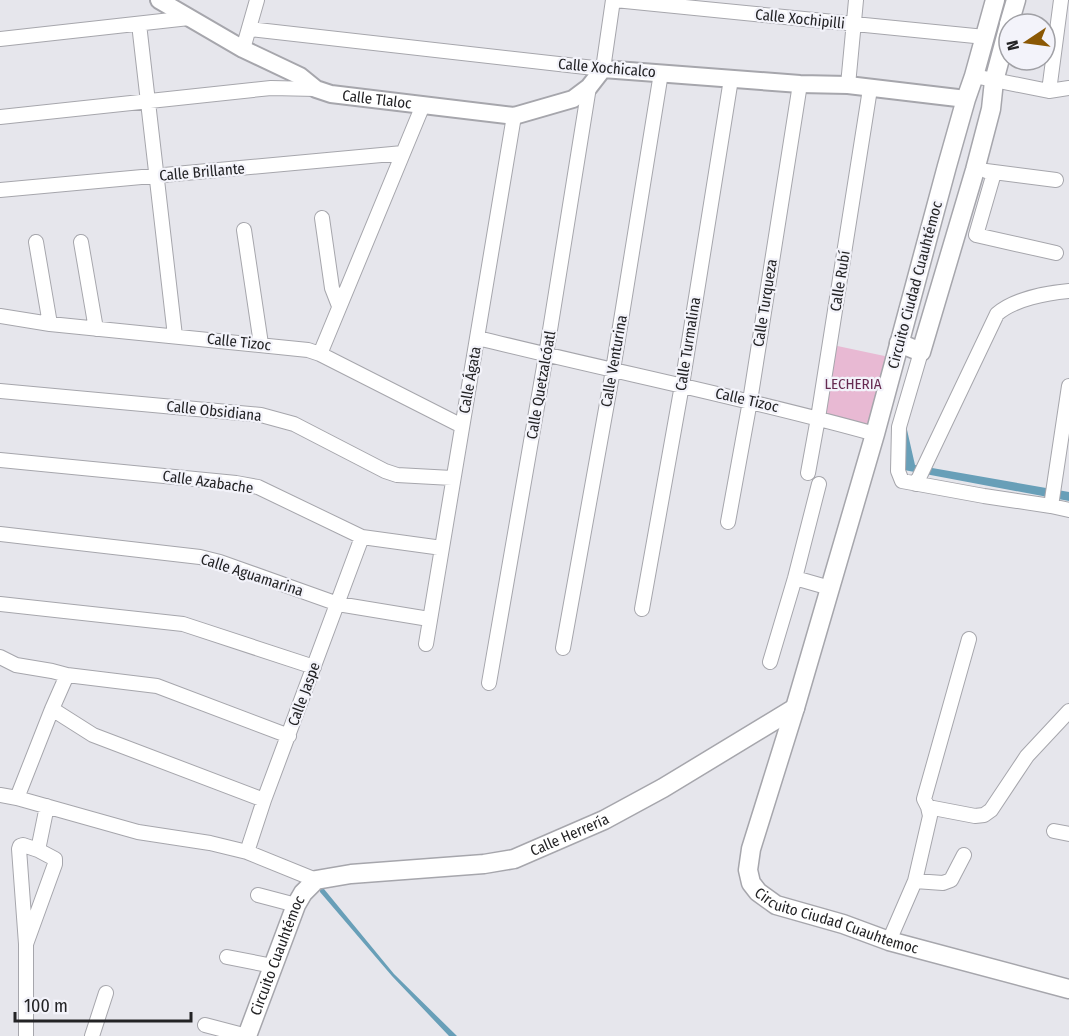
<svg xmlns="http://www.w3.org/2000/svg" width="1069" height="1036" font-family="'Fira Sans Condensed',sans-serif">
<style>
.green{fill:#e8b9d3}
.water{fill:#689fb8}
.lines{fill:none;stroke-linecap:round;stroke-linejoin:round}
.minor-casing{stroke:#a6a6ac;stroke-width:16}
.tertiary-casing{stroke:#a6a6ac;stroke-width:20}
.secondary-casing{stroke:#a6a6ac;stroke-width:21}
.minor{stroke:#fff;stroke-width:14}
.tertiary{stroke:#fff;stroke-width:16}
.secondary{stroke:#fff;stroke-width:18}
.labels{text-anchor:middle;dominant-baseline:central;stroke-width:4.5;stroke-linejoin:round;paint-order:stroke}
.street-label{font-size:15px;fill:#232325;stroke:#f3f3fa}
.park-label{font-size:15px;fill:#672b51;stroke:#f3f3fa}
</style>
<rect width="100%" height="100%" fill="#e6e6ec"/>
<!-- green -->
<path class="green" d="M828,344L894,358L872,431L817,417Z"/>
<!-- water -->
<path class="water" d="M905,421L915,465L1069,492V501L904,470Z
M320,888L324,889L394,974L457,1036H449L392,976L320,892Z"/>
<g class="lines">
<defs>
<path id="minor" d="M615,0L985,37
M139,24L175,336
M249,29L603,69L613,0
M0,39L189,18
M243,49L257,0
M974,76L1049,91L1069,88
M848,85L856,0
M1049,91L1061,0
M0,117L271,88L316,89
M986,171L1056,180
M994,173L976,235L1056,253
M0,190L403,153
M322,218L332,288L339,306
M244,230L261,344
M36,242L50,324
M81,242L96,329
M0,316L50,324L308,350L320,354L462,426
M478,338C610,371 743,397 875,434
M921,352L899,427L898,471L902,481L984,496L1051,506L1069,510
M320,354L423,105
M0,391L261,415L294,424L385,471L397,475L452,478
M0,460L236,483L258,487L362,537L442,548
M808,473L818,418L870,89
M916,484L997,314C1014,299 1047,293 1069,291
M1051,506L1069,386
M728,522L750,401L800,84
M0,534L200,557L220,562L338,604L429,619
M795,578L830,588
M0,604L183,624L314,667
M642,609L682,385L731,79
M426,644L514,116
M563,648L613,370L661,73
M0,657L16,665L52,671L67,675L157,686L289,736
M770,662L795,578L819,484
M489,683L546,355L589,87
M52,709L93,735L264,800
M0,795L17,798L138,832L210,843L247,852L316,880
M17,798L52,709L67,675
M928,807L975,816L984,815L991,810L1027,756L1069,711
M1054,831L1069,834
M38,850L47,806
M247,852L264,800L362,537
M915,881L943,883L951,880L964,855
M258,895L296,905
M889,941L915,881L930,816L928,807L924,799L969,639
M227,957L273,966
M205,1025L247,1036
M26,1036V944L19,849L20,846L23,845L38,850L55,859V864L26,944
M92,1036L106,993"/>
<g id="tertiary">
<path id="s1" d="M159,0L243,49L300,76L316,89L331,94L514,116L573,99L589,87L603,69L800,84L848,85L966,99"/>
</g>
<g id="secondary">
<path id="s2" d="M995,0L974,76L966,99L947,166L875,434L795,708L751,849L748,870L751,883L758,892L776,905L843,924L889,941L1069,989"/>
<path d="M1009,24L1016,0"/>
<path d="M899,343L921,352L975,170L991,109L994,81L1009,25"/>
<path id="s3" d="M247,1036L296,905L303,893L316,880L351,874L484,864L514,859L604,820L663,788L795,708"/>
</g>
</defs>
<!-- minor casing -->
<use href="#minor" class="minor-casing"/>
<!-- tertiary casing -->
<use href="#tertiary" class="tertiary-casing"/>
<!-- secondary casing -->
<use href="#secondary" class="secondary-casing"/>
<!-- minor -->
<use href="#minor" class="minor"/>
<!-- tertiary -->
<use href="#tertiary" class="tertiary"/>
<!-- secondary -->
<use href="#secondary" class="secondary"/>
</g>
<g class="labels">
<!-- street labels -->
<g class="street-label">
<text transform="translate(800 19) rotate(6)">Calle Xochipilli</text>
<text transform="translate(607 68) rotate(5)">Calle Xochicalco</text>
<text stroke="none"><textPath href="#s1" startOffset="243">Calle Tlaloc</textPath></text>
<text transform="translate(202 172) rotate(-5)">Calle Brillante</text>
<text transform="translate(840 281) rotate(-81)">Calle Rubí</text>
<text transform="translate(915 285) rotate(-75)">Circuito Ciudad Cuauhtémoc</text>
<text transform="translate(765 303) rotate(-81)">Calle Turqueza</text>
<text transform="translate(239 342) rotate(6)">Calle Tizoc</text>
<text transform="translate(688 344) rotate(-81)">Calle Turmalina</text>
<text transform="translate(614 361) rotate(-80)">Calle Venturina</text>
<text transform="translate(470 380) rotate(-80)">Calle Ágata</text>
<text transform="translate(541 385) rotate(-80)">Calle Quetzalcóatl</text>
<text transform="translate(747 400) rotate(13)">Calle Tizoc</text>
<text transform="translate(214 411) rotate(6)">Calle Obsidiana</text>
<text transform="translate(208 482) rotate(8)">Calle Azabache</text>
<text transform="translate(252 575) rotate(18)">Calle Aguamarina</text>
<text transform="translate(304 694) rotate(-70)">Calle Jaspe</text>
<text stroke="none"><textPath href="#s3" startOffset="432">Calle Herrería</textPath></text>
<text stroke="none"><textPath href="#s2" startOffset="1014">Circuito Ciudad Cuauhtemoc</textPath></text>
<text stroke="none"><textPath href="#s3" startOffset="86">Circuito Cuauhtémoc</textPath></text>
</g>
<!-- park labels -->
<g class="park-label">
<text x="853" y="384">LECHERIA</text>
</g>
</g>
<!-- north arrow -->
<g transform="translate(1027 42) rotate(257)"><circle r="28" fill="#f3f3fa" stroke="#a0a0a5" stroke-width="1.5"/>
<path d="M0-4.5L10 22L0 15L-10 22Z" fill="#8b5804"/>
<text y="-9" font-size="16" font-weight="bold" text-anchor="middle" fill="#232325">N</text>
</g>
<!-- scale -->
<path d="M15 1012v9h176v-9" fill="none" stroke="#232325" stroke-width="3"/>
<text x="24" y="1012" font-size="18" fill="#232325" stroke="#f3f3fa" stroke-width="4.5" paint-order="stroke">100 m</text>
</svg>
